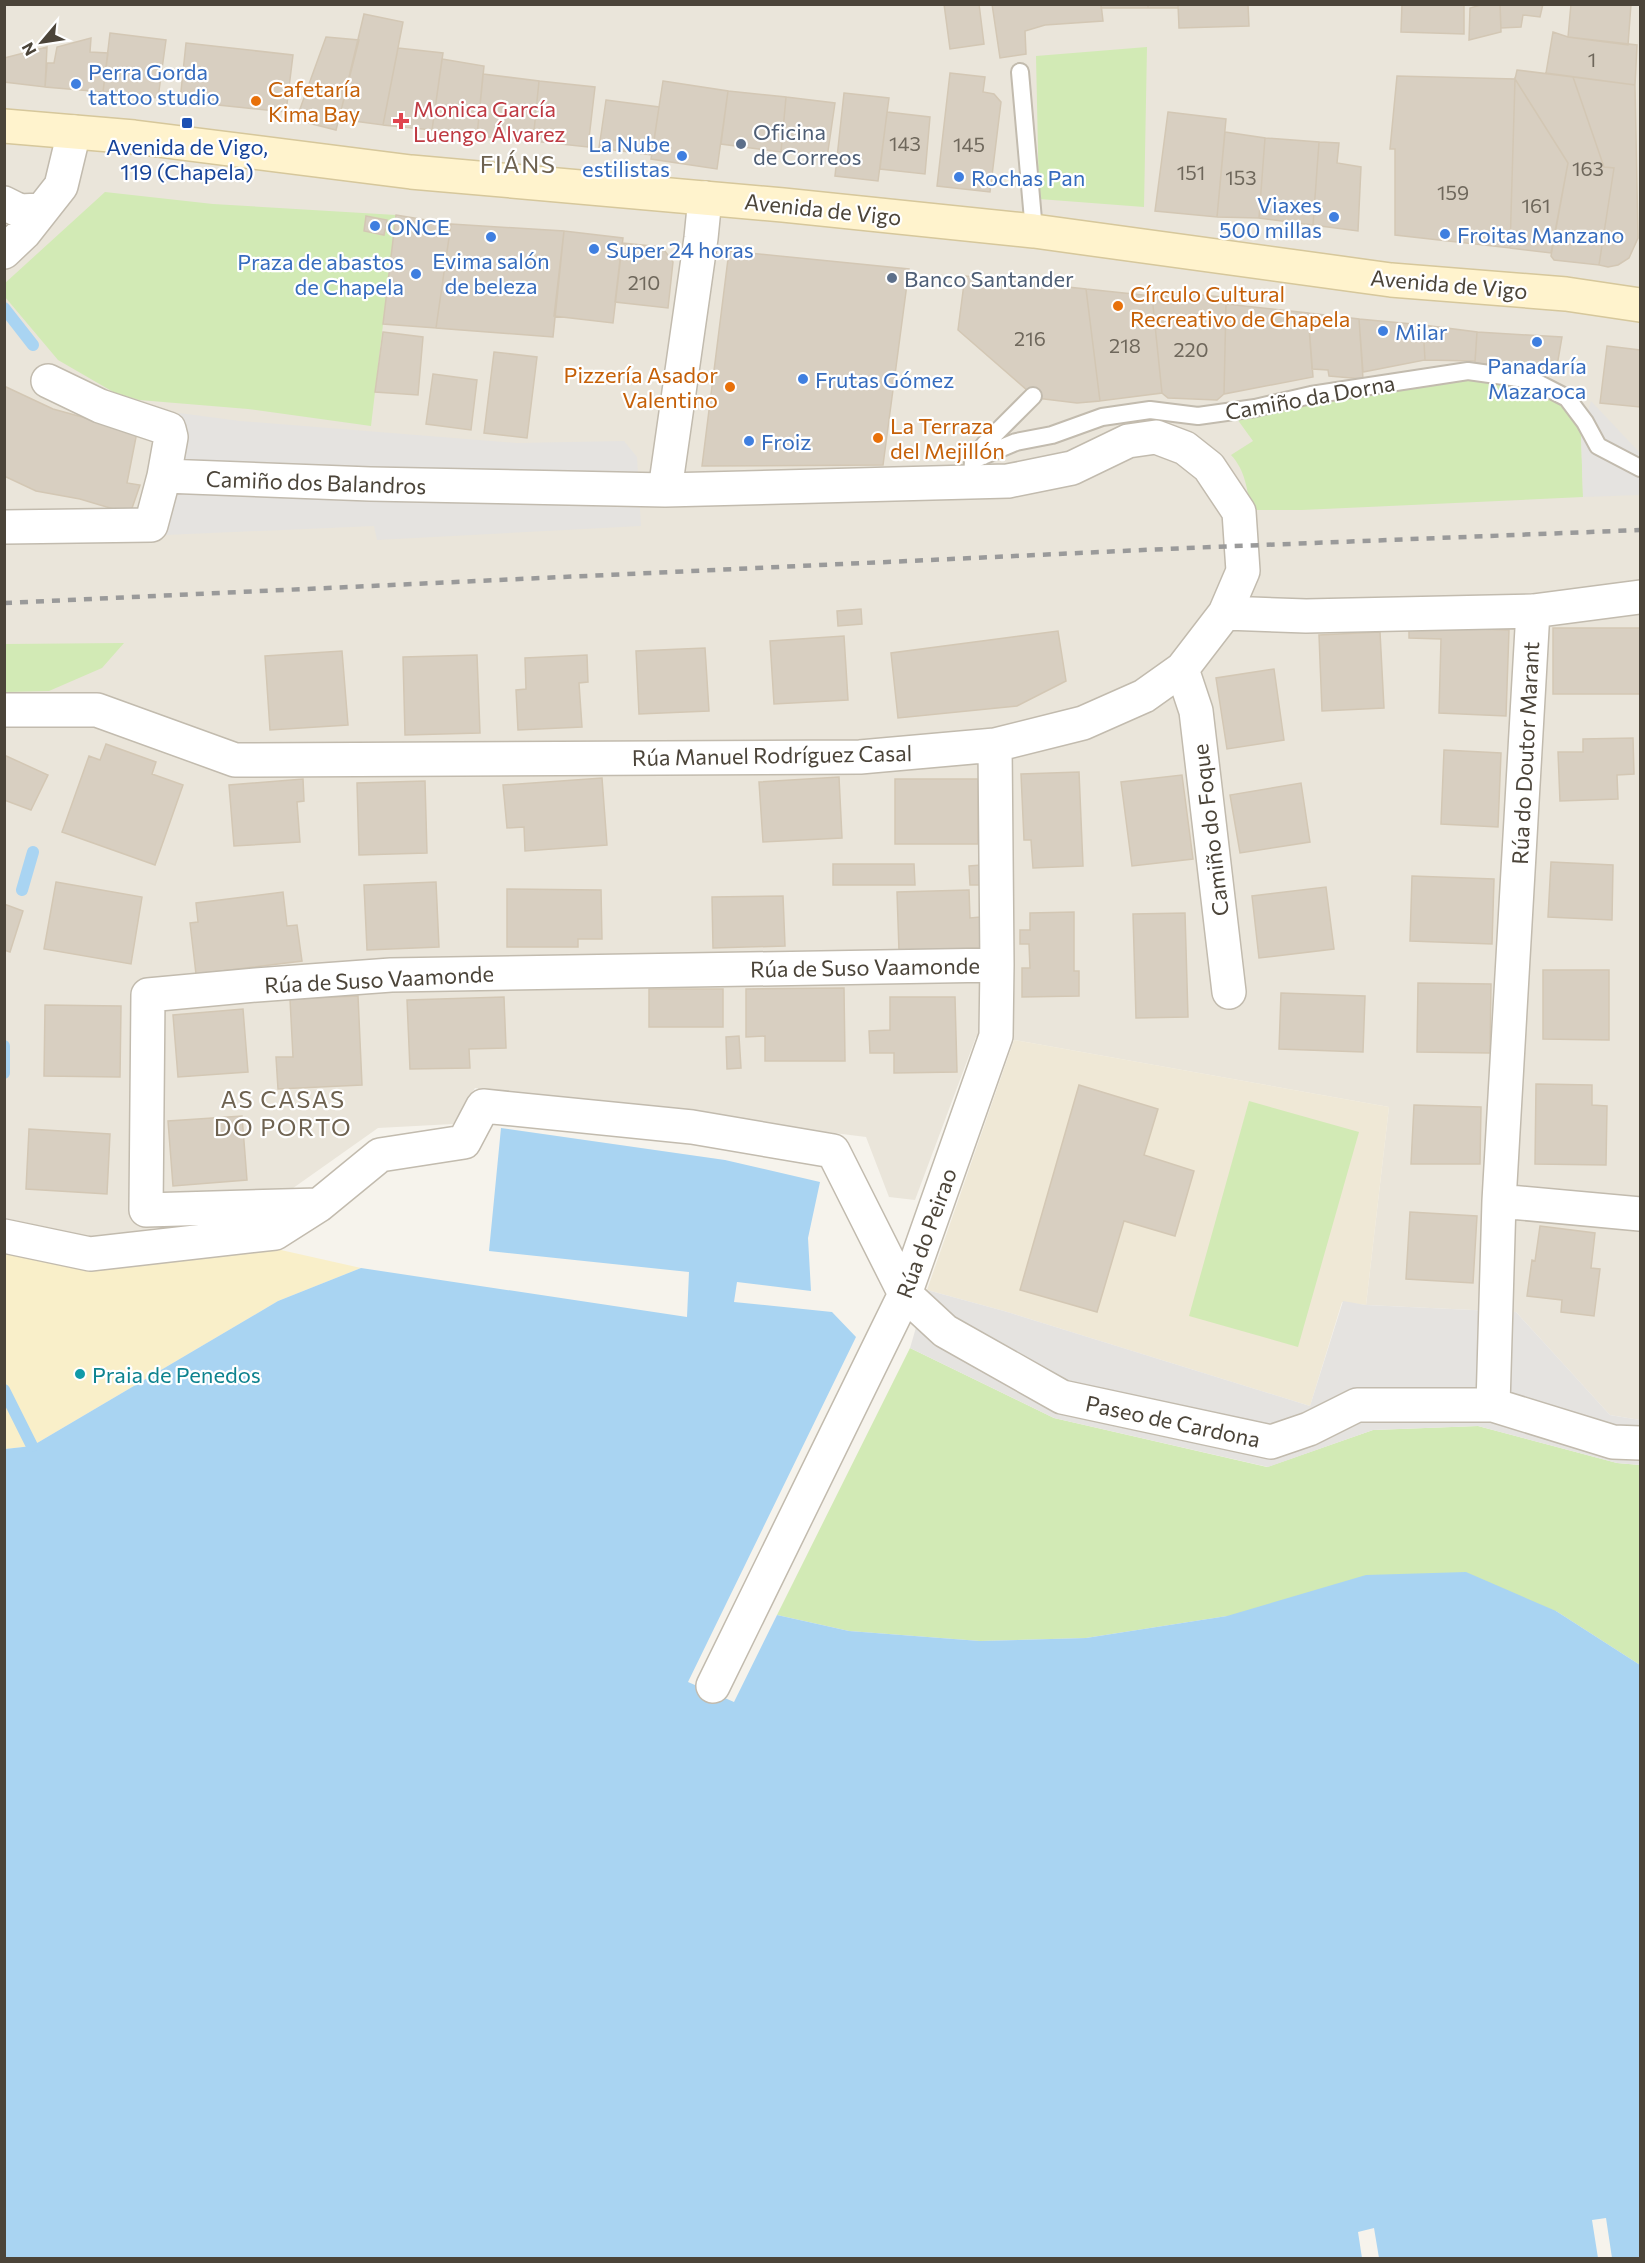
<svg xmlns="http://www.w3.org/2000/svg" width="1645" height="2263" font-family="Commissioner,sans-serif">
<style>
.residential{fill:#eae5da}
.education{fill:#efe8d6}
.green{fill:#d2eab5}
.sand{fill:#f9efc9}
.parking{fill:#e5e3e0}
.water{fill:#a9d4f2}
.pier{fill:#f6f3ec}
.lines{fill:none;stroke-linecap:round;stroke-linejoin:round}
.stream{stroke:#a9d4f2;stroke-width:12}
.building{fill:#d8cfc1;stroke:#d3c7b4;stroke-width:1.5}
.service-casing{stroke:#c2bbae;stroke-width:20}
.minor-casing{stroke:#c2bbae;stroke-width:36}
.secondary-casing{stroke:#d6c79b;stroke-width:36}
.service{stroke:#fff;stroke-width:16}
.minor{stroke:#fff;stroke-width:33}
.secondary{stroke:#fff3cd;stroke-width:33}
.rail{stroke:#9a9a9a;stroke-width:4.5;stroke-dasharray:8 8;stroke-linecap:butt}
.shop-dot{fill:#3f7fe0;stroke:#fff;stroke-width:2}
.food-dot{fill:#e8710a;stroke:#fff;stroke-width:2}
.health-dot{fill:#e0444e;stroke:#fff;stroke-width:2}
.transit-dot{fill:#1a4fb4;stroke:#fff;stroke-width:2}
.service-dot{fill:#5c6f8a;stroke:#fff;stroke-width:2}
.culture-dot{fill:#0f9aa8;stroke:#fff;stroke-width:2}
.labels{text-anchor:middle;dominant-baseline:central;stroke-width:4.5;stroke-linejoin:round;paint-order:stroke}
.number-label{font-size:20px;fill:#6e675b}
.shop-label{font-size:22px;fill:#366cbe;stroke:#fff;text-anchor:start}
.food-label{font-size:22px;fill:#c56008;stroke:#fff;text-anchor:start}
.health-label{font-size:22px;fill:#be3a42;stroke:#fff;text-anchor:start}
.service-label{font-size:22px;fill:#4e5e75;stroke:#fff;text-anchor:start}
.transit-label{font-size:22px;fill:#164399;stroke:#fff}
.street-label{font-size:22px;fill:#4b4439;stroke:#fff}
.culture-label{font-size:22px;fill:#0d838f;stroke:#fff;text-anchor:start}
.neighbourhood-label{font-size:24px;letter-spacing:1.5px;fill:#6e6250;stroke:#fff}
</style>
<rect width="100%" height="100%" fill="#f6f3ec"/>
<!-- residential -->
<path class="residential" d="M5,5H1640V1420L1610,1415L1516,1312L1366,1305L1389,1107L1014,1040L976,1037L915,1200L889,1197L866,1137L475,1088L453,1124L378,1128L255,1215L90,1237L5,1218Z"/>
<!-- education -->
<path class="education" d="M1014,1040L1389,1107L1366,1305L1342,1302L1310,1406L1004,1311L927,1290Z"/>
<!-- green -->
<path class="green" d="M1147,47L1144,207L1039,199L1036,56Z
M105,192L213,204L396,215L371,426L248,409L139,400L115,393L58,360L5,297L4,284Z
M1436,374L1532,380L1585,422L1581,434L1583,497L1302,510H1250C1248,490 1245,470 1231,455L1253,441L1232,412Z
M124,643L102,668L49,691L5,692V644Z
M1249,1101L1359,1132L1298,1347L1189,1316Z
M910,1348L1054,1418L1267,1467L1373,1430L1478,1426L1617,1463L1640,1465V1665L1556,1611L1227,1616L1086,1638L980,1641L849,1631L777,1615Z"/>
<!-- sand -->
<path class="sand" d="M5,1247L272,1248L361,1268L278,1301L32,1446L5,1449Z"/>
<!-- parking -->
<path class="parking" d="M1591,401L1640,453V495L1583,497L1581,434Z
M179,413L240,421L517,443L624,441L637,457L641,526L377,540L374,526L165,535Z
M927,1290L1004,1311L1310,1406L1343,1301L1366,1305L1516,1312L1610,1415L1640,1420V1465L1617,1463L1478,1426L1373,1430L1268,1467L1054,1418L910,1348Z"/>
<!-- water -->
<path class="water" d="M501,1128L725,1160L820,1182L808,1238L811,1291L737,1282L734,1302L832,1312L856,1337L688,1682L734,1702L777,1615L849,1631L980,1641L1086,1638L1227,1616L1366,1575L1466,1572L1556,1611L1640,1665V2258H5V1449L32,1446L278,1301L361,1268L687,1317L689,1272L489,1251Z"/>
<!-- pier -->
<path class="pier" d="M1606,2218L1612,2258H1598L1592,2220Z
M1374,2228L1379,2258H1362L1358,2232Z"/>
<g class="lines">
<!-- stream -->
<path class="stream" d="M4,308L33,345
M22,890L33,852
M4,1046V1073
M4,1390L32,1446"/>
</g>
<!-- building -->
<path class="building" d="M944,4H979L984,44L950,49Z
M992,4H1101L1103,21L1045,25L1025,31L1026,54L1000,58Z
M1101,4H1148V8H1101Z
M1148,4H1178V8H1148Z
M1178,4H1248L1249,26L1179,28Z
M1402,4H1464V34L1401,32Z
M1484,4H1500L1501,32L1469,40L1470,8Z
M1500,4H1543L1540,17L1523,15L1521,27L1501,28Z
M1571,4H1631L1628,45L1568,37Z
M364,14L403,22L383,125L339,119Z
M1553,32L1568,37L1637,45L1635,85L1546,73Z
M110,33L166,40L158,98L103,92Z
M326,37L359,40L336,130L296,120Z
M91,38L90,52L108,53L103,92L45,87L47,63H54L57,47Z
M186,43L293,55L286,112L180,101Z
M47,47L45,87L4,82V58Z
M398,48L443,53L432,130L383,125Z
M442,59L484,66L477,136L432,130Z
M1517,70L1573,77L1604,167L1614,168L1599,265L1554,260L1551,256L1568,163L1515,79Z
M950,73L985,77L983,92L994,94L1001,102L990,192L937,186Z
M483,74L539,81L533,141L477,136Z
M1397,76L1515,79L1510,248L1395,235V149H1390Z
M1573,77L1635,85L1638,238L1629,258L1618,265L1608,267L1599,265L1614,168L1604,167Z
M1515,79L1568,163L1551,253L1510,248Z
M539,81L595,87L588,147L533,141Z
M663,81L728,91L717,169L651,159Z
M728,91L786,97L781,152L721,144Z
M844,93L889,98L878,181L835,176Z
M786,97L835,103L827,158L781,152Z
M606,100L659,107L652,155L599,148Z
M887,112L930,117L925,174L880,169Z
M1168,112L1226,119L1217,217L1155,211Z
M1225,132L1265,138L1259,218L1217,217Z
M1265,138L1319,142L1313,225L1259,218Z
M1319,142L1339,143L1337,163L1361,167L1358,231L1313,225Z
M396,215L451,224L436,328L383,324Z
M366,216L387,220L384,235L364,231Z
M451,224L564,231L553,337L436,328Z
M564,231L623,238L613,323L554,316Z
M622,243L662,247L673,262L668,308L615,302Z
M729,251L909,269L883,465L702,466Z
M965,276L1086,289L1100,401L1077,403L1036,398L958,330Z
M1086,289L1152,296L1162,393L1100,401Z
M1158,291L1222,297L1226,302L1224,394L1217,400L1168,398L1162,393L1152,296Z
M1226,304L1308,313L1313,377L1224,394Z
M1308,313L1359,319L1363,379L1329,376L1328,370L1312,369Z
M1359,319L1423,325L1425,360L1363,372Z
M1423,325L1477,332L1475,361L1425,360Z
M383,332L423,337L418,395L375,392Z
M1477,332L1562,337L1556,372L1475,363Z
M1607,346L1640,350V407L1600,403Z
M494,352L537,357L527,438L484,433Z
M433,374L477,380L471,430L426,424Z
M4,386L53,409L137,432L127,483L140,485L130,514L80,499L36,491L4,476Z
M861,609L862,624L838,626L837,611Z
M1409,627L1509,630L1506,716L1439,713L1441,639L1409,638Z
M1553,628H1640V694H1553Z
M1058,631L1066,681L1017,706L898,718L891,653Z
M1380,632L1384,708L1322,711L1319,635Z
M844,636L848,700L774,704L770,641Z
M705,648L709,711L639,714L636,651Z
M342,651L348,725L270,730L265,656Z
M477,655L480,733L405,735L403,657Z
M587,655L588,682L579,683L582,727L518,730L516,690L526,689L525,658Z
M1274,669L1284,740L1227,749L1216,678Z
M1633,738L1634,774L1617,775L1618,799L1560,801L1558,752H1583V739Z
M106,744L156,762L152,774L183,785L155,865L62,832L89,756L100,760Z
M1444,750L1501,753L1498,827L1441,824Z
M4,755L48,775L31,810L4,800Z
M1079,772L1083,866L1033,868L1031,840H1024L1021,774Z
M1182,775L1193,859L1132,866L1121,782Z
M839,777L842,838L763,842L759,782Z
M602,778L607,845L525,851L524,827L507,828L503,785Z
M303,779L304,801L297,802L300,842L234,846L229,785Z
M895,779H978V844H895Z
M425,781L427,853L359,855L357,783Z
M1301,783L1310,842L1240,853L1230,795Z
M1551,862L1613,865L1612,920L1548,917Z
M833,864H914L915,885H833Z
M981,865V885H970L969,866Z
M1412,876L1494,879L1492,944L1410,941Z
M56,882L142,897L131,964L44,949Z
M436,882L439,947L367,950L364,885Z
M1326,887L1334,949L1259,958L1252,896Z
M507,889L601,890L602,939H578V947H507Z
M969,890L970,918L980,917L981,948L899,951L897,892Z
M283,892L287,926L297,925L302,961L196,974L190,923L198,922L196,903Z
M783,896L785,946L713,948L712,897Z
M4,904L23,911L10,952L4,950Z
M1074,912V971H1079V996L1022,997V968H1030L1029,944H1020V930H1030V913Z
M1185,913L1188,1017L1136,1018L1133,914Z
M1543,970H1609V1040L1543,1039Z
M1418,983L1491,984L1490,1053L1417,1052Z
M844,988L845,1061H765V1036L746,1037V989Z
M649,989H723V1027H649Z
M1281,993L1365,996L1363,1052L1279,1049Z
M358,996L362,1085L278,1089L276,1057H293L290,999Z
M504,997L506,1048L469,1049L470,1068L410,1069L407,1000Z
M890,997H955L957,1072L894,1073V1053H870L869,1031L890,1030Z
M45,1005L121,1006L120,1077L44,1076Z
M243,1009L248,1072L178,1077L173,1015Z
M739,1036L741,1068L727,1069L726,1037Z
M1536,1084L1592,1085V1105L1607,1106L1606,1165L1535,1164Z
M1079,1085L1158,1109L1144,1155L1194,1171L1175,1236L1124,1221L1097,1312L1020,1290Z
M1414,1105L1481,1107L1480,1164H1411Z
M242,1116L247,1180L173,1186L168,1121Z
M29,1129L110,1134L107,1194L26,1189Z
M1410,1212L1477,1216L1473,1283L1406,1279Z
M1540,1226L1595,1233L1591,1268L1600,1269L1594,1316L1561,1312L1562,1300L1527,1296L1532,1260L1535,1261Z"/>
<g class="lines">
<defs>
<path id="service" d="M1020,72L1034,231
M983,456L984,445L1033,396
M972,482L973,460L1016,442L1052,435L1102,417L1150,410L1198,416L1255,408L1311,395L1468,371L1532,380L1567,398L1585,422L1598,446L1640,468"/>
<path id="minor" d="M4,203L20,211L41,210
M4,252L24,233L61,186L74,132
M48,381L100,406L169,429L171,437L164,476
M4,527L151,525L164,476L370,484L665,490
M1225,613L1306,616L1533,611L1640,597
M1182,669L1196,711L1229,992
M4,710H97L235,760L860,757L995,745L1083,723L1144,696L1182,669L1225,613L1243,571L1239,512L1209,467L1185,448L1156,437L1128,441L1072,468L1008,481L665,490L701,238L705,198
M1499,1201L1640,1214
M319,1205L146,1210L148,995L256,985L391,975L997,965
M4,1236L90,1254L275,1233L319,1205L380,1155L464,1142L483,1106L692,1127L833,1151L905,1294L945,1331L1062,1397L1271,1442L1309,1429L1357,1405H1493L1613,1442L1640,1443
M1493,1405L1499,1201L1533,611
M713,1686L905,1294L996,1036L997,965L995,745"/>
<path id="secondary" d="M4,126L134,137L411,172L783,205L1034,231L1391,280L1566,294L1640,305"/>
</defs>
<!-- service casing -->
<use href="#service" class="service-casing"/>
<!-- minor casing -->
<use href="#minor" class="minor-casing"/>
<!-- secondary casing -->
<use href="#secondary" class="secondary-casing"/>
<!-- service -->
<use href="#service" class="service"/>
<!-- minor -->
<use href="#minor" class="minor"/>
<!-- secondary -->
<use href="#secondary" class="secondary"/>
<!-- rail -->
<path class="rail" d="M4,603L1187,548L1640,530"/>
</g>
<!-- markers -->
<g class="shop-dot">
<circle cx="76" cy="84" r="6"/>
<circle cx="682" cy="156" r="6"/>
<circle cx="959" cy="177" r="6"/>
<circle cx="1334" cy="217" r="6"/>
<circle cx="375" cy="226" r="6"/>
<circle cx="1445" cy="234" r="6"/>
<circle cx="491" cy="237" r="6"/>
<circle cx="594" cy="249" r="6"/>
<circle cx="416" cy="274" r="6"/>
<circle cx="1383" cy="331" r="6"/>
<circle cx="1537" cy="342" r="6"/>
<circle cx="803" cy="379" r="6"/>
<circle cx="749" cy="441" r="6"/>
</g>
<g class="food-dot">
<circle cx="256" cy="101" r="6"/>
<circle cx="1118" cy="306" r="6"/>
<circle cx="730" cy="387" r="6"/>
<circle cx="878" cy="438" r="6"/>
</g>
<path class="health-dot" d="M398 112h6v6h6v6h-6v6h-6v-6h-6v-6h6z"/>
<rect class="transit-dot" x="181" y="117" width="12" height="12" rx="3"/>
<g class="service-dot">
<circle cx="741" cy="144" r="6"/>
<circle cx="892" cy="278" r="6"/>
</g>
<circle class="culture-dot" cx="80" cy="1374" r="6"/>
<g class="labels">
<!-- number labels -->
<g class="number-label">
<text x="1592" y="59">1</text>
<text x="905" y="143">143</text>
<text x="969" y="144">145</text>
<text x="1588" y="168">163</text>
<text x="1191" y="172">151</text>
<text x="1241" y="177">153</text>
<text x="1453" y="192">159</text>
<text x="1536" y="205">161</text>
<text x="644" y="282">210</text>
<text x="1030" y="338">216</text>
<text x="1125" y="345">218</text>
<text x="1191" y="349">220</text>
</g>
<!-- shop labels -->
<g class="shop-label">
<text x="88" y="71">Perra Gorda<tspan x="88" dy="25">tattoo studio</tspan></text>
<text x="670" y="143" text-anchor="end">La Nube<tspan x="670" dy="25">estilistas</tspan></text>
<text x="971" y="177">Rochas Pan</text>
<text x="1322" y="204" text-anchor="end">Viaxes<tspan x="1322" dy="25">500 millas</tspan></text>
<text x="387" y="226">ONCE</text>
<text x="1457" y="234">Froitas Manzano</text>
<text x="606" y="249">Super 24 horas</text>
<text x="491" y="260" text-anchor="middle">Evima salón<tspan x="491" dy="25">de beleza</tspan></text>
<text x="404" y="261" text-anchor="end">Praza de abastos<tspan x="404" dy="25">de Chapela</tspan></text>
<text x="1395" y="331">Milar</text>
<text x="1537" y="365" text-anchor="middle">Panadaría<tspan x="1537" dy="25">Mazaroca</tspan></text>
<text x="815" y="379">Frutas Gómez</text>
<text x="761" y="441">Froiz</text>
</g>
<!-- food labels -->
<g class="food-label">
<text x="268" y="88">Cafetaría<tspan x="268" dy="25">Kima Bay</tspan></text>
<text x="1130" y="293">Círculo Cultural<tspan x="1130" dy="25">Recreativo de Chapela</tspan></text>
<text x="718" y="374" text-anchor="end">Pizzería Asador<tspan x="718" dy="25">Valentino</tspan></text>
<text x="890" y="425">La Terraza<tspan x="890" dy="25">del Mejillón</tspan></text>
</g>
<!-- health labels -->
<g class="health-label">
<text x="413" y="108">Monica García<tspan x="413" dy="25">Luengo Álvarez</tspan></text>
</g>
<!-- service labels -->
<g class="service-label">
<text x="753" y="131">Oficina<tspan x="753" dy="25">de Correos</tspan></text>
<text x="904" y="278">Banco Santander</text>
</g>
<!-- transit labels -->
<g class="transit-label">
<text x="187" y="146">Avenida de Vigo,<tspan x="187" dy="25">119 (Chapela)</tspan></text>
</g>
<!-- street labels -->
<g class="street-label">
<text transform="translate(823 209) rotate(6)">Avenida de Vigo</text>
<text transform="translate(1449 284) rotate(5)">Avenida de Vigo</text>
<text transform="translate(1310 397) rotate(-10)">Camiño da Dorna</text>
<text transform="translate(316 482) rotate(2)">Camiño dos Balandros</text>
<text transform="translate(1525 753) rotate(-87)">Rúa do Doutor Marant</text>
<text transform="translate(772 755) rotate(-1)">Rúa Manuel Rodríguez Casal</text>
<text transform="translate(1210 830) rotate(-97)">Camiño do Foque</text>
<text transform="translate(865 967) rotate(-1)">Rúa de Suso Vaamonde</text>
<text transform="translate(379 979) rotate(-3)">Rúa de Suso Vaamonde</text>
<text transform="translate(926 1233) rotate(-70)">Rúa do Peirao</text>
<text transform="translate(1173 1421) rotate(12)">Paseo de Cardona</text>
</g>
<!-- culture labels -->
<g class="culture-label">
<text x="92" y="1374">Praia de Penedos</text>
</g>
<!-- neighbourhood labels -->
<g class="neighbourhood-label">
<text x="518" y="163">FIÁNS</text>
<text x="283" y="1098">AS CASAS<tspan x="283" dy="28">DO PORTO</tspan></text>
</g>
</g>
<!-- border -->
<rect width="1645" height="2263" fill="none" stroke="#4b4439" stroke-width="12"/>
<!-- north arrow -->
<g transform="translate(42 42) rotate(241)" stroke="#ffffff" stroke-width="4.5" paint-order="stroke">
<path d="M0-4.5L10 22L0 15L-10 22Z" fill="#4b4439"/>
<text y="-9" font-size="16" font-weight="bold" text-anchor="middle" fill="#4b4439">N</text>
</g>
</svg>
